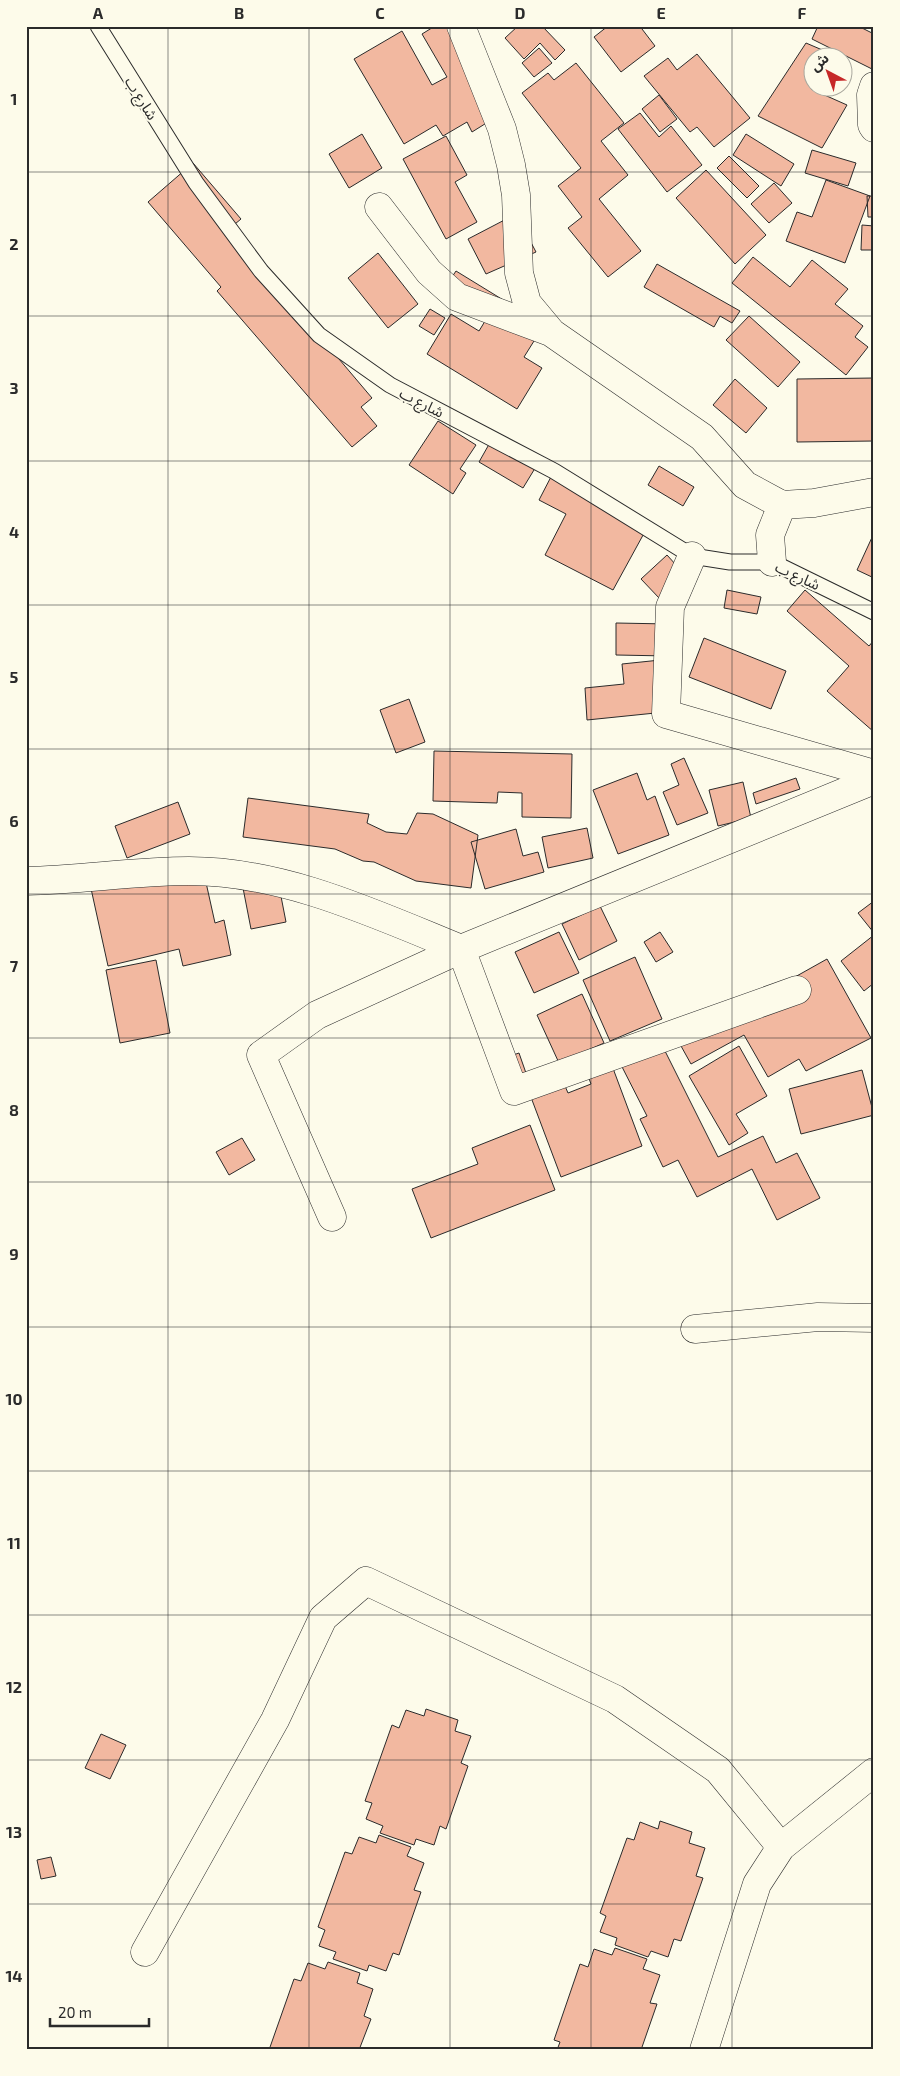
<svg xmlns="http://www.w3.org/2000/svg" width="900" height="2076" font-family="'Exo 2','Noto Sans Arabic',sans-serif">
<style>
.building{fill:#f2b8a0;stroke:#2b2b2b}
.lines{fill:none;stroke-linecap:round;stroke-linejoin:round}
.service-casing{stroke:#2b2b2b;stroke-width:17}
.minor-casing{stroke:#2b2b2b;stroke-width:29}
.service{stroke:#fdfbea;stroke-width:15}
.minor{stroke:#fdfbea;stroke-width:28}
.grid{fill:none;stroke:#2b2b2b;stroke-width:1;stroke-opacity:0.55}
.labels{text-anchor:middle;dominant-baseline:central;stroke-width:4;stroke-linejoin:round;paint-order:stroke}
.street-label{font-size:15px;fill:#2b2b2b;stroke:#fdfbea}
.neatline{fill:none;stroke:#2b2b2b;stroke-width:2}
.grid-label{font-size:16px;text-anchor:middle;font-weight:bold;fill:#2b2b2b}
</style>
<rect width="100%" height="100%" fill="#fdfbea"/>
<!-- building -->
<path class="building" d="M435,26H463L488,122L472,132L467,122L443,136L436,125L404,144L354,59L402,31L432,85L447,77L422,34Z
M518,26H542L565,50L555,60L540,43L524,59L505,38Z
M608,26H646L642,29L655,46L621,72L594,37Z
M818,26H858L874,34V70L812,39Z
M806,43L827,52L825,58H812L811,89L847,105L822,148L758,116Z
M539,48L552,63L534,77L522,63Z
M697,54L750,118L714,147L697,127L690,132L644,76L668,58L677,70Z
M576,63L624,123L601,141L628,175L599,199L641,251L608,277L568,228L582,217L558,186L581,168L522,93L548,73L554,80Z
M659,95L677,119L660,132L642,109Z
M640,113L659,137L671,126L702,165L667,192L618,129Z
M362,134L382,168L349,188L329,154Z
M746,134L794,164L781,186L733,155Z
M446,136L467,175L455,182L477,222L446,239L403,159Z
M812,150L856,163L848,186L805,173Z
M729,156L759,186L747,198L717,168Z
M193,163L241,219L229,229L372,398L361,407L377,426L352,447L217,291L221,287L148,202Z
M706,170L766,235L735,264L676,198Z
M826,180L870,196L845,263L786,241L797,212L812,217Z
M774,183L792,203L769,223L751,204Z
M867,196H874V217H868Z
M516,214L536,252L486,274L468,239Z
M862,225L874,226V250H861Z
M378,253L418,304L388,328L348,278Z
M753,257L790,287L812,260L848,289L835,304L863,326L855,337L868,347L846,375L732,283Z
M657,264L740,311L732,323L720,316L714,327L644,287Z
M456,271L544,325L524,357L542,368L517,409L427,354L451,314L479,331L490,313L446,286Z
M430,309L445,318L434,335L419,326Z
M749,316L800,362L778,387L726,340Z
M874,378V441L797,442V379Z
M735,379L767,408L746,433L713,405Z
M438,421L476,445L460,469L466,473L453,494L409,465Z
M492,439L537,465L523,488L479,462Z
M659,466L694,487L683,506L648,485Z
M554,471L648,526L613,590L545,555L566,514L539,500Z
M874,533V578L857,570Z
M667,555L686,576L660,599L641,579Z
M727,590L761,597L757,614L724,608Z
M805,590L869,646L874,640V732L827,691L849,666L787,611Z
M616,623L669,624L668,656L616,655Z
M704,638L786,671L771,709L689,677Z
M670,659L675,711L587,720L585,688L624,684L622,664Z
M409,699L425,742L396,753L380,710Z
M434,751L572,754L571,818L522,817V793L498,792L497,803L433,801Z
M684,758L708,813L677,825L663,792L679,785L671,764Z
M637,773L647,800L655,796L669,835L618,854L593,790Z
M796,778L800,789L756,804L753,793Z
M743,782L751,818L718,826L709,790Z
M248,798L369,814L367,823L386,832L407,834L417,813L433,814L478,835L471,888L416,881L374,862L363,861L335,849L243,837Z
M178,802L190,834L127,858L115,826Z
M587,828L593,858L548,868L542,837Z
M516,829L523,856L538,852L544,872L485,889L471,842Z
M203,869L215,923L224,920L231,955L183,966L179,949L108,966L90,884Z
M278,881L286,922L251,929L243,888Z
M874,901V933L858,913Z
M600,906L617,941L579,960L562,924Z
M559,932L579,973L534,993L515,952Z
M660,932L673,952L656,962L644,942Z
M874,935V983L864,991L841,961Z
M635,957L662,1019L610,1041L583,980Z
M827,959L871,1038L806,1071L799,1059L768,1077L744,1035L691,1064L681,1046L704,1028Z
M156,960L170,1033L120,1043L106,970Z
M582,994L604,1043L559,1063L537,1015Z
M658,1037L718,1157L763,1136L776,1163L797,1153L820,1198L777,1220L752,1169L697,1197L678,1160L663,1167L640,1119L647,1116L617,1057Z
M739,1046L767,1096L736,1114L748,1133L729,1145L689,1076Z
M519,1053L527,1076L507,1083L499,1060Z
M611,1063L642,1146L561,1177L529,1092L562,1079L568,1093L591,1084L587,1073Z
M862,1070L874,1115L801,1134L789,1089Z
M530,1125L555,1190L431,1238L412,1189L478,1164L472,1148Z
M242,1138L255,1160L229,1175L216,1152Z
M426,1709L458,1720L455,1731L471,1736L461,1763L468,1766L446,1829L440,1826L434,1845L416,1839L414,1845L380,1833L383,1826L366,1819L372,1803L365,1801L392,1725L399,1728L406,1710L424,1716Z
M101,1734L126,1745L110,1779L85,1768Z
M660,1821L692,1832L689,1843L705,1848L696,1876L703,1878L681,1941L674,1939L668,1957L651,1951L648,1957L615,1945L617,1938L600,1932L606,1916L600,1913L627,1838L634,1840L640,1822L658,1829Z
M379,1835L411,1847L407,1856L424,1863L414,1890L421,1892L399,1955L393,1953L386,1971L369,1965L367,1971L333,1959L336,1952L319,1946L325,1930L318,1927L345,1852L352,1854L359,1837L376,1843Z
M51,1857L56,1876L41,1879L37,1860Z
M615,1948L647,1959L643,1969L660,1975L650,2003L657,2004L641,2050H557L560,2042L554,2040L580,1964L588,1967L594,1949L612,1955Z
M328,1962L360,1973L357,1983L373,1989L364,2016L371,2019L359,2050H269L294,1979L301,1981L308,1963L325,1969Z"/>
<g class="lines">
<defs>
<path id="service" d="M98,26L196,183L261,271L319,335L390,385L554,471L692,556L730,562H772L874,612"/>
<path id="minor" d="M461,26L502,129L511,165L516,195L519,273L527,303L552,333L702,437L745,485L782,505L814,503L874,492
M874,86L871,95L872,125L874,128
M379,207L429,272L457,297L550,332
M692,556L670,607L666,714L874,774
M772,562L770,535L782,505
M26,881C81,880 135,871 189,871C284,871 375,914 461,949L514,1091L797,990
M332,1217L261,1055L317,1015L461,949L874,780
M695,1329L818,1317L874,1318
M145,1952L275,1720L323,1618L366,1581L615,1699L718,1770L781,1847
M704,2050L757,1884L781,1847L874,1772"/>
</defs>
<!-- service casing -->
<use href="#service" class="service-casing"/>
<!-- minor casing -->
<use href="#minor" class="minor-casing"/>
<!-- service -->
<use href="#service" class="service"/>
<!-- minor -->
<use href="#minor" class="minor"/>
</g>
<!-- grid -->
<path class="grid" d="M168,26V2050M309,26V2050M450,26V2050M591,26V2050M732,26V2050M26,172H874M26,316H874M26,461H874M26,605H874M26,749H874M26,894H874M26,1038H874M26,1182H874M26,1327H874M26,1471H874M26,1615H874M26,1760H874M26,1904H874"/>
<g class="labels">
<!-- street labels -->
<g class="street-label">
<text transform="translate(142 98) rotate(58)">شارع ب</text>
<text transform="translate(422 402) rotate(27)">شارع ب</text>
<text transform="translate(798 575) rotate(25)">شارع ب</text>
</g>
</g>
<!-- border -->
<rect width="900" height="2076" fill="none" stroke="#fdfbea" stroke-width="55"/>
<!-- north arrow -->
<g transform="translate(828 72) rotate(319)"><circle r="24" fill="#fdfbea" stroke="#a9a89e"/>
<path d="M0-4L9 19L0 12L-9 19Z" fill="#c62828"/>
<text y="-8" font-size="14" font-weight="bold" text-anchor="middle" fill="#2b2b2b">ش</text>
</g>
<!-- scale -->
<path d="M50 2018v8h99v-8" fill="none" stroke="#2b2b2b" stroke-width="2.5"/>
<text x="58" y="2018" font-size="15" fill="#2b2b2b" stroke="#fdfbea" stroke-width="4" paint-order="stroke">20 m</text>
<rect x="28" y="28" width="844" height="2020" class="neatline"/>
<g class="grid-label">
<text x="98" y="19">A</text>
<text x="239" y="19">B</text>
<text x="380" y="19">C</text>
<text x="520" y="19">D</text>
<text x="661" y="19">E</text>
<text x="802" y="19">F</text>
<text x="14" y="105">1</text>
<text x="14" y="250">2</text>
<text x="14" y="394">3</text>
<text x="14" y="538">4</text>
<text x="14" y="683">5</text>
<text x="14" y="827">6</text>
<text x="14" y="972">7</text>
<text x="14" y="1116">8</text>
<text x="14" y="1260">9</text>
<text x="14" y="1405">10</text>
<text x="14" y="1549">11</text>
<text x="14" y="1693">12</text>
<text x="14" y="1838">13</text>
<text x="14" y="1982">14</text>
</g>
</svg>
